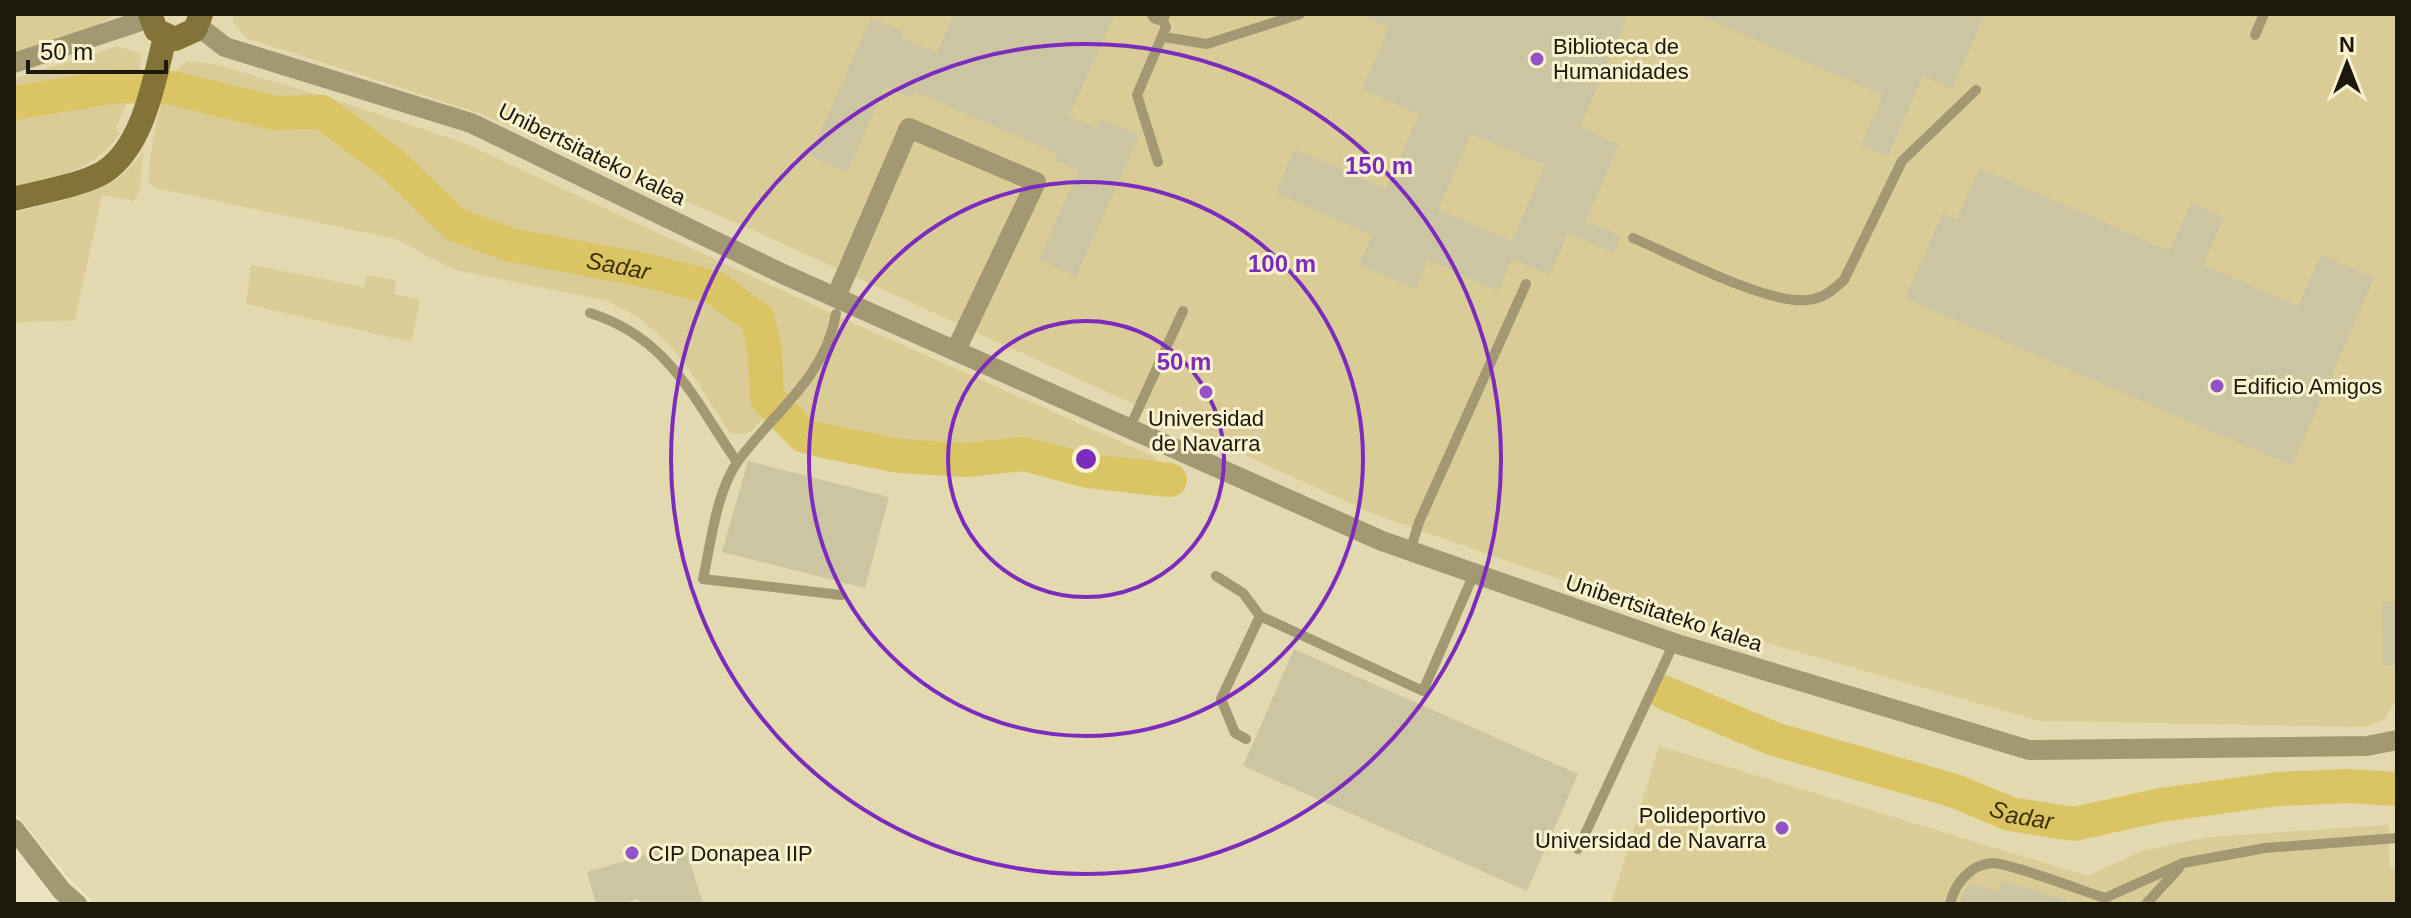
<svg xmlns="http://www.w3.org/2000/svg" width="2411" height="918" font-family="Arial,sans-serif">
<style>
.built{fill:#e3d9af}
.green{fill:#d9cc96}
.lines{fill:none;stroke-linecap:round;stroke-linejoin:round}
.river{stroke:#dbc463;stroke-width:34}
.building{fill:#ccc5a2;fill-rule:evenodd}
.lane{stroke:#a29973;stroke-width:10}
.street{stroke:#a29973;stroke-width:20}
.secondary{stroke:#827439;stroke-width:24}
.ring{fill:none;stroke:#7b2cbf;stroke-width:4}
.poi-dot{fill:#9253c8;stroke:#faf2ce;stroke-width:3}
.labels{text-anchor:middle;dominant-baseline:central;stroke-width:6;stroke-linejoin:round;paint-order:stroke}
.poi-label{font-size:22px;fill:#1c190c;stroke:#faf2ce;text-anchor:start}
.street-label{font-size:22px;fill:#1c190c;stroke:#faf2ce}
.water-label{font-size:24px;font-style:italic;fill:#3c3307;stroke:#faf2ce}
.centre{fill:#7b2cbf;stroke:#faf2ce;stroke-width:4}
.ring-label{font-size:24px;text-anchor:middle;font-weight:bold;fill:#7b2cbf;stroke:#faf2ce;stroke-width:6;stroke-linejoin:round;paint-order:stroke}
</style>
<rect width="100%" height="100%" fill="#ece4c1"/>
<!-- built -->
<path class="built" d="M14,14H2397V904H95L66,875L14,811Z"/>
<!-- green -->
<path class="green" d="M14,14H116L91,29L14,56Z
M234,14H2397V697L2385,719L2366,727L2040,721L1628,603L1376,515L755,231L479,113L246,38L233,21Z
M117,46L141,54L140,69L116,129L120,133C96,170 53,178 14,190V79Z
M187,61L215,64L339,101L464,143L835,315L1157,458L1152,473L1117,467L1045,443L1017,442L968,449L912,448L807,425L763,419C752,431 745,439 729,432L691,372L667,342L637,316L607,301L452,269L396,239L155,188L148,181C151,150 159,78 187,61Z
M143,151L140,188L134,201L102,195L75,320L14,323V213C60,199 117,196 143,151Z
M251,265L364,287L367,275L396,280L394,294L420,300L411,342L246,304Z
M1659,746L2088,876L2142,851L2208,837L2388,825L2390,867L2397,868V904H1611Z"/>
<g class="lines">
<!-- river -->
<g class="river">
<path id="s1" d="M14,103L118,86L173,88L274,113L322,112L391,163L456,225L511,245L644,270L715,288L758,319L765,352L767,398L804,436L829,442L899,456L966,460L1024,454L1088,471L1170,480"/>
<path id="s2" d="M1665,693L1774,739L1955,791L2010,814L2074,824L2161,805L2277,789L2349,786L2397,789"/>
</g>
</g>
<!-- building -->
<path class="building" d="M954,14H1115L1069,116L1096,128L1100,118L1139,136L1076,276L1039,260L1078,171L1055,161L1058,154L915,91L911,98L885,87L847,172L810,156L871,18L904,32L901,38L937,53Z
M1360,14H1618L1627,18L1580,127L1619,144L1586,221L1621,236L1614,253L1568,233L1550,275L1512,259L1498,291L1428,260L1416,289L1359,264L1373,235L1276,193L1294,149L1386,189L1419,114L1362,89L1389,27ZM1471,134L1545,165L1512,241L1438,210Z
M1696,14H1985L1952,89L1923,76L1888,156L1861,145L1883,95Z
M1979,168L2170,251L2191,203L2224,217L2203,265L2298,306L2321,255L2374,278L2292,466L1905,298L1943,213L1957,219Z
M748,461L889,497L865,588L722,552Z
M2397,601V665H2383L2382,602Z
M1294,649L1578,774L1527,891L1243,766Z
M684,843L703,904H640L638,899L620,904H596L587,872Z
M2002,882L2066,899L2065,904H1958L1969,884L2000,892Z"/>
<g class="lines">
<!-- lane -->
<path class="lane" d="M2255,35L2264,14
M1164,37L1207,44L1300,14
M1158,162L1137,95L1166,27L1160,15
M1633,238C1673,255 1768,305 1807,300C1823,299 1833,290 1844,280L1902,161L1976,90
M590,313C669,338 693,398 737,462
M836,314C825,378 773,413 738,461C716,492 711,543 703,579L841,595
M1130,427L1183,311
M1410,551L1419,522L1526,284
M1216,576L1243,593L1260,616L1423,691L1473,576
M1246,739L1235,733L1221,699L1260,616
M1578,849L1674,643
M1950,904C1955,884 1969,865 1992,863C2006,862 2086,892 2105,898
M2104,904L2105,898L2183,863L2265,848L2397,838
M2146,904L2179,868"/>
<!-- street -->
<path class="street" d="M1157,14L1160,15
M198,26L225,47L471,123L783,274L1382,541L1674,643L2029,750L2367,746L2397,740
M14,63L150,18
M836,297L909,128L1036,182L956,350
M14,829L62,891L77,904"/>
<!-- secondary -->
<path class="secondary" d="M150,14L156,30L175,39L195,30L201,14
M14,199C39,192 83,185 104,172C144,146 154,80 165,37"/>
</g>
<!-- distance rings -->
<g class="ring">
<circle cx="1086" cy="459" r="138"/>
<circle cx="1086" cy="459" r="277"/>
<circle cx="1086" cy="459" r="415"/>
</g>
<!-- markers -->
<g class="poi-dot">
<circle cx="1537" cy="59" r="8"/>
<circle cx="2217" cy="386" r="8"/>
<circle cx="1206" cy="392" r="8"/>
<circle cx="1782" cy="828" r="8"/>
<circle cx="632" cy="853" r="8"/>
</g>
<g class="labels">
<!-- poi labels -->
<g class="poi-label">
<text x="1553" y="46">Biblioteca de<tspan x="1553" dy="25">Humanidades</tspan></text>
<text x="2233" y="386">Edificio Amigos</text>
<text x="1206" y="418" text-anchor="middle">Universidad<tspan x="1206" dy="25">de Navarra</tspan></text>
<text x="1766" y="815" text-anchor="end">Polideportivo<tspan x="1766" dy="25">Universidad de Navarra</tspan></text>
<text x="648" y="853">CIP Donapea IIP</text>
</g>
<!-- street labels -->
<g class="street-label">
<text transform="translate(592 154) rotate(26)">Unibertsitateko kalea</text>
<text transform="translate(1664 613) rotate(18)">Unibertsitateko kalea</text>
</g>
<!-- water labels -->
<g class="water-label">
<text stroke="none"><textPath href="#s1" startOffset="656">Sadar</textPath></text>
<text stroke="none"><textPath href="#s2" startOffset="378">Sadar</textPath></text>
</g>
</g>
<circle cx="1086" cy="459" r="12" class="centre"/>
<g class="ring-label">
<text x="1379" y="174">150 m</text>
<text x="1282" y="272">100 m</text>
<text x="1184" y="370">50 m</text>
</g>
<!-- border -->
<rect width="2411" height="918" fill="none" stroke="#1c190c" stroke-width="32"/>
<!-- north arrow -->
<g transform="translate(2347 64)" stroke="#faf2ce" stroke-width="6" paint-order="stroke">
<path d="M0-6L14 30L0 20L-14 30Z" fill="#1c190c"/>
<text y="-12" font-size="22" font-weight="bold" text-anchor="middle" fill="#1c190c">N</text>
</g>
<!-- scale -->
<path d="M28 60v12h138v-12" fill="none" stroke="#1c190c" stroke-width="4"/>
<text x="40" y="60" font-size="24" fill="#1c190c" stroke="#faf2ce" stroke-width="6" paint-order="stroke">50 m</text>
</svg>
